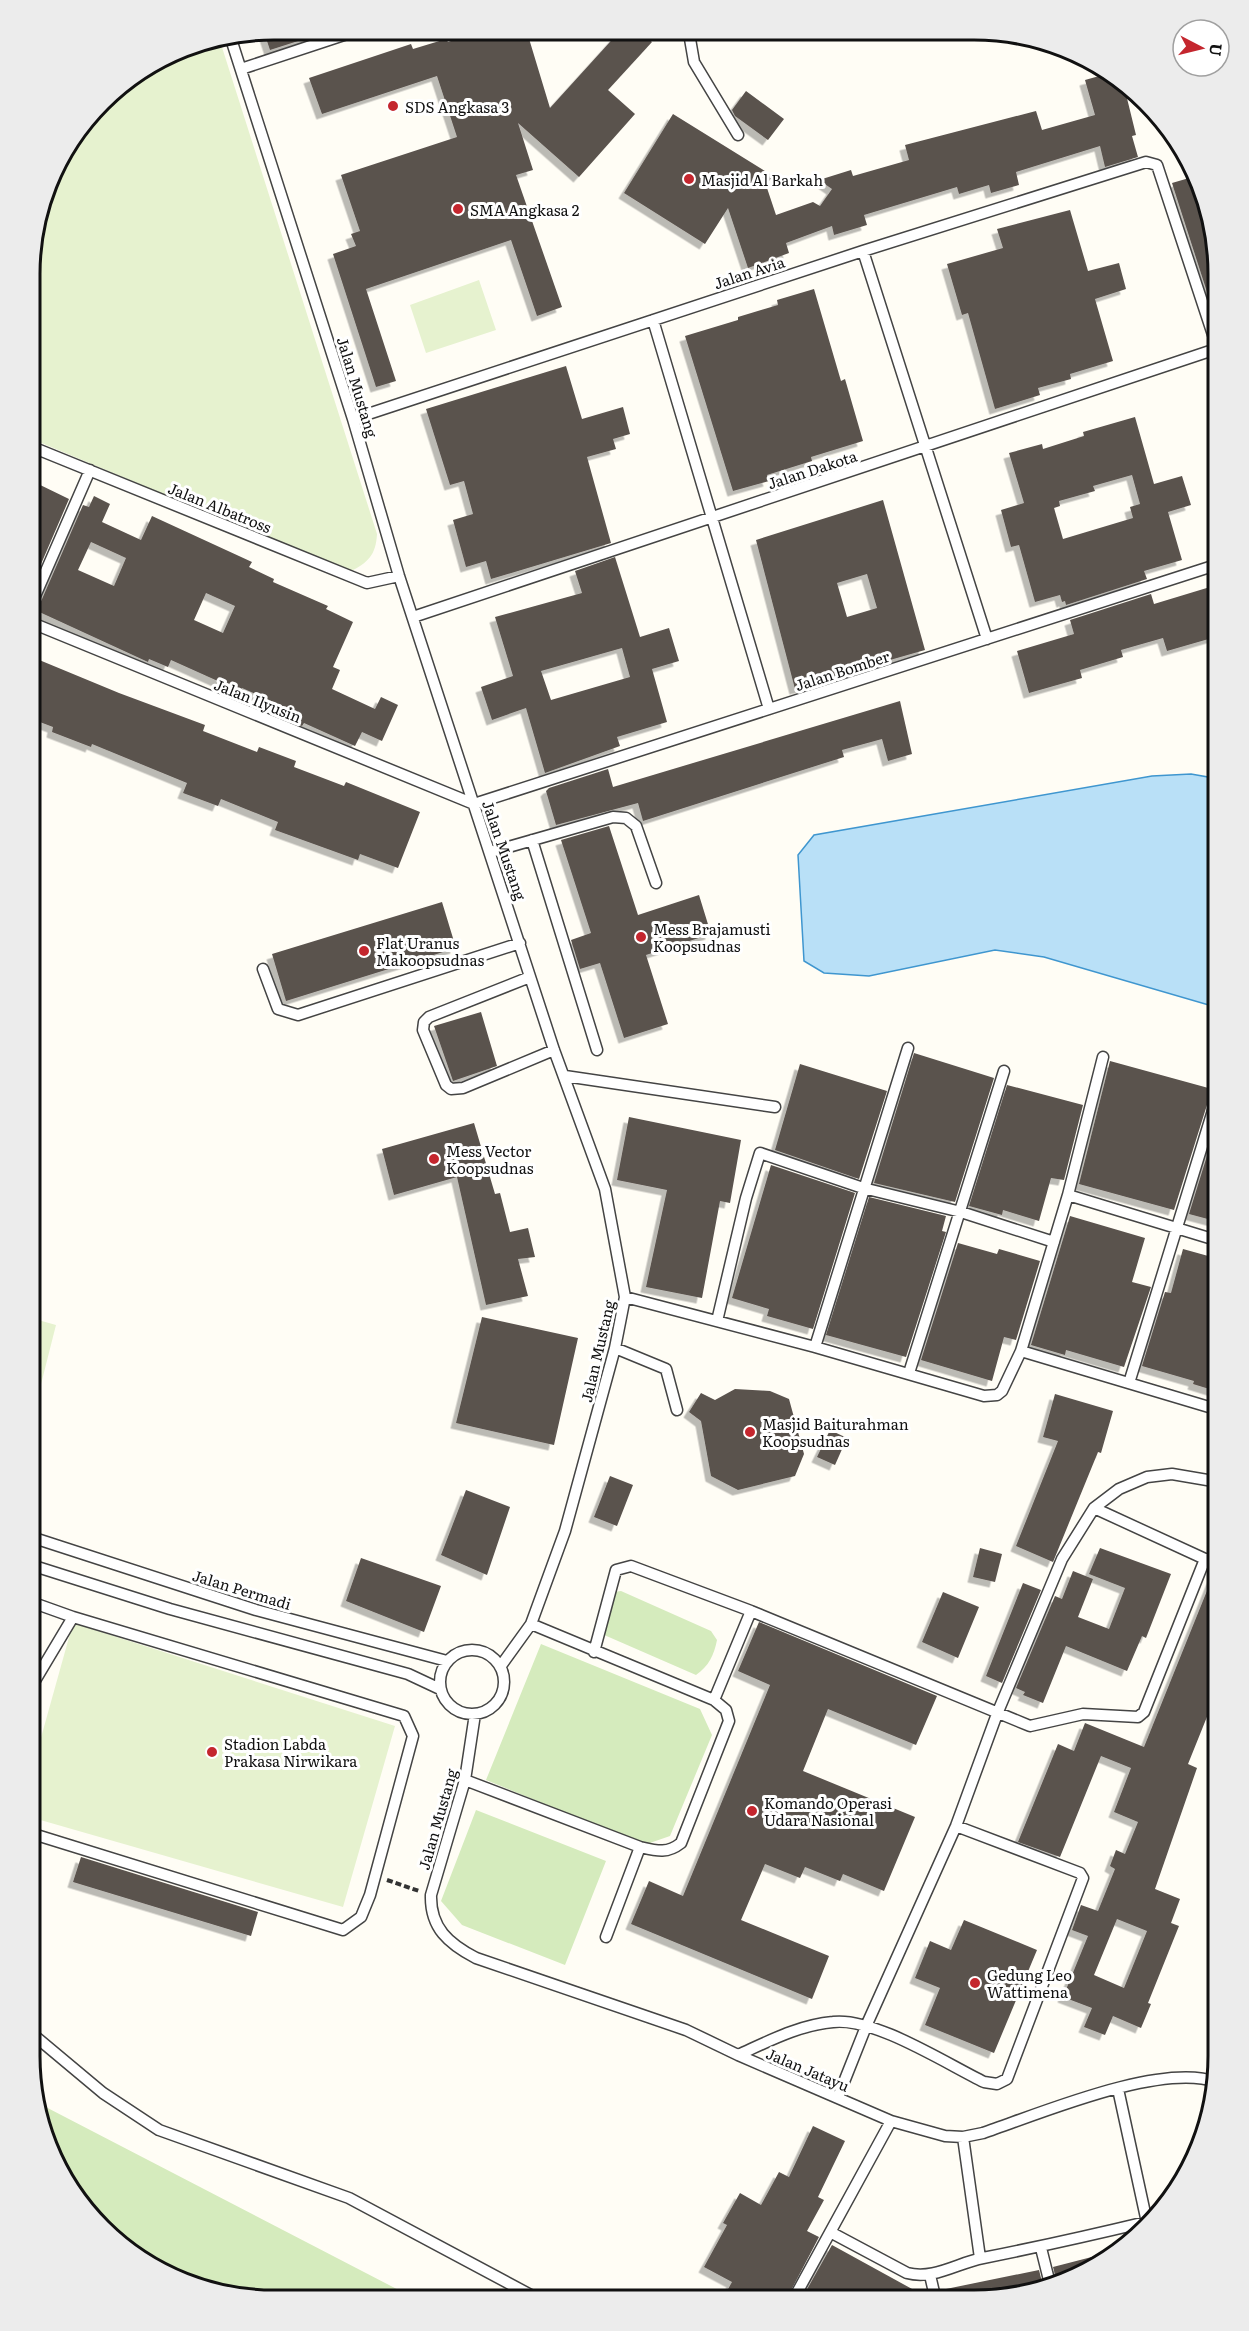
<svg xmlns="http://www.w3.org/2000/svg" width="1249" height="2331" font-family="Literata,serif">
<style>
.green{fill:#d5ebbd}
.pitch{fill:#e6f2cf}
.water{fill:#b9e0f7;stroke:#3f96cf;stroke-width:1.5}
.building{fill:#5a524d;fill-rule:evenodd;filter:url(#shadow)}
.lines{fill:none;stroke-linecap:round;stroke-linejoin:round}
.service-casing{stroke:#444;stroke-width:13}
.path{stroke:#333;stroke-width:4;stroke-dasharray:6 3;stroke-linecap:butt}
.service{stroke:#fff;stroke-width:10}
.poi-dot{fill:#c4262e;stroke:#fff;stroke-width:2}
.labels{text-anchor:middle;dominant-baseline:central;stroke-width:6;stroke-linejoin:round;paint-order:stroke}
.poi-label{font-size:15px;fill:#111;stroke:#fff;text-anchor:start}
.street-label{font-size:15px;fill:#111;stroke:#fff}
.rim{fill:none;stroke:#111;stroke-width:3}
</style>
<defs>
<filter id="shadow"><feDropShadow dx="-5.5" dy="5.5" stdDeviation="0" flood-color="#0004"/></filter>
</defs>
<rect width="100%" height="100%" fill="#fffdf5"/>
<!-- green -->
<path class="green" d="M621,1591L711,1631L717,1640C714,1655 709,1666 696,1675L595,1631L613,1592Z
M541,1644L700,1709L712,1735L670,1836L644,1845L486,1780Z
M476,1810L606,1861L565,1965L462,1925L441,1901Z
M38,2103L416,2299H242L180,2282L113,2241L71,2193L43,2136Z"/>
<!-- pitch -->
<path class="pitch" d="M220,41L377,534C376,555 368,563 349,572L32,439V243L55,166L113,91L181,48Z
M479,280L496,330L426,353L410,305Z
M31,1318L56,1325L36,1404L31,1403Z
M73,1623L395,1726L343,1907L30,1817V1777Z"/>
<!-- water -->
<path class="water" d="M1191,774L1219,779V1008L1044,957L995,950L869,976L824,973L804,961L798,855L814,835L1152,776Z"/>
<!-- building -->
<path class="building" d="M274,30H320V34L270,50L264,32Z
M480,31L527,32L550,108L619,32H641L652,42L608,90L635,114L579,177L518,123L533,170L516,175L562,307L537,316L511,240L366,289L396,381L376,387L333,254L356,246L351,234L360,231L341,175L457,137L437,76L322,114L309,78L411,44L413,49L446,39L448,42Z
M1110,73L1123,82L1136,135L1132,136L1138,157L1105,167L1100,146L1016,172L1019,185L991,193L989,185L959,194L957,187L864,215L867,225L834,235L832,226L786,243L789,253L748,268L728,208L705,244L624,193L673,114L773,176L766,185L776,215L813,202L820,206L832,189L819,180L851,170L853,176L909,160L905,145L1036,111L1042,130L1095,115L1085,80Z
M746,91L784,119L768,140L735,116L732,110Z
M1196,176L1206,195L1219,274V288L1207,292L1172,183Z
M1070,210L1088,271L1119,263L1126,289L1095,299L1113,361L1070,374L1071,379L1038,388L1040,395L995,409L968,313L962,315L947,264L1003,248L997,229Z
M814,289L841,381L845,379L863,441L811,457L812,461L767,475L769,481L733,491L685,336L738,320V317L778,305L777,300Z
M566,366L582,419L623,407L630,434L613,439L616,449L587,457L611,543L491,579L486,561L466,567L453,520L473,514L464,481L450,485L426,409Z
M1135,417L1154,484L1182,476L1191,505L1168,512L1182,560L1144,571L1147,579L1066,605L1065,601L1062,602L1060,595L1035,602L1019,545L1011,547L1001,510L1024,503L1009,453L1042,444L1043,449L1084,436L1083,432ZM1132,475L1140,504L1130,507L1133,518L1063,539L1054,508L1060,506L1059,501L1095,491L1093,486Z
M32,481L69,499L32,585Z
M94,496L110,504L102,522L141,540L152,516L252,562L249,567L274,579L273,582L328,606L326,609L353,622L333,667L340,670L332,689L375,709L381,697L398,705L382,741L362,732L355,746L304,723L302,726L283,718L287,708L242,688L240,691L171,660L168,667L149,659L148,662L35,610L39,606L83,505L89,507ZM91,542L126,558L114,586L78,570ZM206,593L235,606L223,633L194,620Z
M883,500L925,650L862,668L863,671L834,680L795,689L756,540ZM867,574L877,608L847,617L837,583Z
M615,557L640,637L669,628L679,661L652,669L667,722L617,737L620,746L545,773L526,708L492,720L481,687L513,676L495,617L582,593L575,571ZM622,648L630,677L551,700L541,671Z
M1210,587L1219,617V636L1167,651L1163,638L1121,650L1123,657L1080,670L1082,678L1029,693L1017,651L1074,634L1070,620L1151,594L1154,604Z
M32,657L119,693L205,725L203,731L257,752L259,747L296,761L294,767L344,786L346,782L420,812L398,868L360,854L358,860L275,830L278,822L221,799L218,806L183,793L187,783L92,744L91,747L52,732L53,727L32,719Z
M900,701L912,754L888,761L882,739L842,750L844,757L643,821L638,803L556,825L546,791L549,788L608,769L613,787Z
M609,826L638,915L699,895L711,934L646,955L668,1024L624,1038L600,963L580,969L571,940L591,933L561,840Z
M442,902L456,948L286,1001L272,954Z
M481,1012L497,1066L453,1081L434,1026Z
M914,1053L994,1078L955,1202L874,1183Z
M1110,1061L1212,1089L1174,1210L1079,1184Z
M800,1064L887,1091L859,1179L775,1150Z
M1007,1085L1083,1105L1064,1180L1051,1178L1039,1221L1003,1210L1002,1215L969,1206Z
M629,1117L741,1140L730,1203L720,1201L702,1298L646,1287L667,1190L617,1180Z
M1219,1117V1222L1189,1214Z
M474,1123L495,1194L500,1193L510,1232L528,1228L535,1257L518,1259L528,1296L486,1305L457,1177L394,1195L382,1149Z
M771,1165L855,1193L813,1329L767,1316L769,1309L732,1298Z
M869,1197L946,1216L942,1231L946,1232L906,1357L826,1335Z
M1070,1216L1145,1238L1132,1282L1151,1287L1124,1367L1066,1350L1065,1355L1031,1345Z
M958,1243L997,1254L999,1249L1040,1261L1016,1340L1004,1337L992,1381L921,1360Z
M1183,1249L1219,1259V1288L1214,1305L1219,1306V1392L1193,1384L1194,1381L1142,1366L1165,1292L1171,1293Z
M482,1317L578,1338L554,1445L456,1423Z
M735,1389L770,1391L789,1399L804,1454L795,1476L738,1490L711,1476L701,1421L689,1412L701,1393L715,1400Z
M1055,1394L1113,1411L1101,1453L1098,1452L1053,1562L1016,1546L1058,1441L1043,1437Z
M830,1430L847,1438L835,1465L817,1457Z
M610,1476L633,1485L617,1526L594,1517Z
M466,1490L510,1507L487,1575L441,1555Z
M980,1548L1002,1554L995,1582L973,1577Z
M1100,1548L1171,1574L1146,1638L1142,1636L1127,1671L1066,1646L1043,1703L1023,1695L1025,1692L1016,1688L1055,1596L1062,1599L1073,1571L1093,1579L1078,1617L1109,1629L1125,1588L1089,1574Z
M361,1558L441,1586L424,1632L346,1601Z
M1217,1566L1219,1687L1188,1764L1197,1768L1155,1889L1180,1899L1171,1923L1179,1926L1148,2003L1151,2004L1141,2028L1113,2016L1105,2035L1084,2027L1092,2008L1063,1997L1088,1936L1072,1930L1081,1905L1098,1911L1115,1869L1110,1866L1116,1850L1125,1854L1138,1822L1114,1812L1131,1768L1101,1756L1060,1857L1018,1842L1058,1744L1074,1751L1085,1723L1144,1747ZM1117,1919L1147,1931L1124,1988L1094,1975Z
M1023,1583L1041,1590L1002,1683L986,1676Z
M943,1592L979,1607L958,1658L922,1642Z
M759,1622L937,1696L916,1745L828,1709L803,1771L915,1817L884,1891L843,1874L840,1881L805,1867L800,1878L765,1864L741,1920L829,1956L812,1999L631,1924L649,1881L683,1896L770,1685L738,1671Z
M81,1857L258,1912L251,1936L73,1882Z
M964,1920L1037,1950L994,2053L925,2025L940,1988L915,1978L930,1941L951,1950Z
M813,2126L845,2141L818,2197L824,2200L807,2231L819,2237L786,2300H722L732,2282L704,2267L727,2225L723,2223L740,2193L761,2205L779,2172L789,2177Z
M832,2245L923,2295L926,2293L928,2301L801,2300Z
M1111,2252L1112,2257L1058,2286L1053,2267Z
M1039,2270L1044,2290L975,2301H943L941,2290Z"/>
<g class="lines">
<defs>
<path id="service" d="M689,33L694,62L738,135
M231,39L353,419L399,576L554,1050L605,1189L625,1297L615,1348L565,1531L531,1624L500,1667
M241,69L356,31
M863,251L987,639
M653,320L769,709
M353,419L863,251L1146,162L1157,165L1219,353
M32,447L367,583L399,576
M32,603L90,470
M413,617L1219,348
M32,623L474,804
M474,804L1219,564
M532,840L597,1050
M491,852L613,817L626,818L636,826L656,883
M263,969L278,1009L298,1015L520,943
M530,977L429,1017L424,1022L423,1030L446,1085L451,1089L463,1088L554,1050
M565,1076L775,1107
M1068,1195L1103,1057
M625,1297L815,1347L984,1396L997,1395L1002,1391L1021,1351L1219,1410
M717,1321L746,1198L760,1153L863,1188L961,1212L1054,1242
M815,1347L908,1048
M615,1348L666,1369L677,1410
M1021,1351L1068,1195L1219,1241
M909,1373L1004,1071
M1129,1383L1219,1091
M1094,1508L1205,1559H1219
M31,1537L256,1610L447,1661
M31,1565L170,1609L408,1674L440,1689
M751,1611L1030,1726L1083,1714L1138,1717L1144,1712L1205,1559
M531,1624L714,1700
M440 1682a32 32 0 1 1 64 0a32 32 0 1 1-64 0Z
M30,1689L73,1617
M475,1714L465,1780L431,1895C430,1928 449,1944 476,1958L686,2030L738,2055L891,2121L945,2136L963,2137L983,2133C1039,2114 1161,2062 1216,2082
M465,1780L640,1847C657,1851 667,1854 681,1843L729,1721L726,1710L714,1700L751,1611L631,1566L616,1570L594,1652
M30,1833L343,1930L361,1917L370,1895L413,1736L404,1716L73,1617L31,1602
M606,1937L640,1847
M30,2032L103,2093L159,2130L349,2198L540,2300
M738,2055C769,2041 799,2025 833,2022C874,2017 945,2063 984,2082L997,2084L1007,2079L1083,1878L1080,1873L956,1826
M1118,2089L1148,2227
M838,2097L867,2024L956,1826L997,1714L1062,1559L1094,1508L1119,1489L1147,1477L1172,1474L1219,1482
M963,2137L980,2258
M832,2233L907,2273C934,2280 957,2263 983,2258C1038,2247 1092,2235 1146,2222
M1041,2248L1051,2288
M930,2275L936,2301
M793,2300L891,2121"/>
</defs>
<!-- service casing -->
<use href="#service" class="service-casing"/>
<!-- path -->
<path class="path" d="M387,1880L419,1891"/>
<!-- service -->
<use href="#service" class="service"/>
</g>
<!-- markers -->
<g class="poi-dot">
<circle cx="393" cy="106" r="6"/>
<circle cx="689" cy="179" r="6"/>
<circle cx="458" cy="209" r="6"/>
<circle cx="641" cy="937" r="6"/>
<circle cx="364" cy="951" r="6"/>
<circle cx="434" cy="1159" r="6"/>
<circle cx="750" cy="1432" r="6"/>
<circle cx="212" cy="1752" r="6"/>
<circle cx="752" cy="1811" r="6"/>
<circle cx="975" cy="1983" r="6"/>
</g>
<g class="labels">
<!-- poi labels -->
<g class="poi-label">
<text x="405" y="106">SDS Angkasa 3</text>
<text x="701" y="179">Masjid Al Barkah</text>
<text x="470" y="209">SMA Angkasa 2</text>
<text x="653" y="928">Mess Brajamusti<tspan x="653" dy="17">Koopsudnas</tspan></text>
<text x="376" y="942">Flat Uranus<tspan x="376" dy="17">Makoopsudnas</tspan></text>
<text x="446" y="1150">Mess Vector<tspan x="446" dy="17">Koopsudnas</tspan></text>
<text x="762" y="1423">Masjid Baiturahman<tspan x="762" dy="17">Koopsudnas</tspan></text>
<text x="224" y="1743">Stadion Labda<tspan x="224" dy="17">Prakasa Nirwikara</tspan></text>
<text x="764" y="1802">Komando Operasi<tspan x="764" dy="17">Udara Nasional</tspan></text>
<text x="987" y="1974">Gedung Leo<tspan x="987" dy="17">Wattimena</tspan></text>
</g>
<!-- street labels -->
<g class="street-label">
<text transform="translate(749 272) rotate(-18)">Jalan Avia</text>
<text transform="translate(358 387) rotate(73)">Jalan Mustang</text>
<text transform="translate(812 469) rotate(-18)">Jalan Dakota</text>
<text transform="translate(220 507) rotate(22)">Jalan Albatross</text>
<text transform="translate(842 670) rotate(-18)">Jalan Bomber</text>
<text transform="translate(258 700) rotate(22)">Jalan Ilyusin</text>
<text transform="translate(505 850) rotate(71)">Jalan Mustang</text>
<text transform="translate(597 1351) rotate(-77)">Jalan Mustang</text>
<text transform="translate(242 1589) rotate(17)">Jalan Permadi</text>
<text transform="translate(437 1819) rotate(-74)">Jalan Mustang</text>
<text transform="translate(808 2069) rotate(23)">Jalan Jatayu</text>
</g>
</g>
<!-- crop -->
<path d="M0 0H1249V2331H0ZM274 40H974A234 234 0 0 1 1208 274V2056A234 234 0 0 1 974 2290H274A234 234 0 0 1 40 2056V274A234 234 0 0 1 274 40Z" fill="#ececec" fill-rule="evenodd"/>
<path class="rim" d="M274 40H974A234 234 0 0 1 1208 274V2056A234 234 0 0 1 974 2290H274A234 234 0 0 1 40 2056V274A234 234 0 0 1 274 40Z"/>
<!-- north arrow -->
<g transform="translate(1201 48) rotate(97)"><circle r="28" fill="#ffffff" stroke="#a0a0a0" stroke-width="1.5"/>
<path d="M0-4.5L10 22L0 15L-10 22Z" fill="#c4262e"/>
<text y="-9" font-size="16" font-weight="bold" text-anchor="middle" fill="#111111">U</text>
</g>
</svg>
